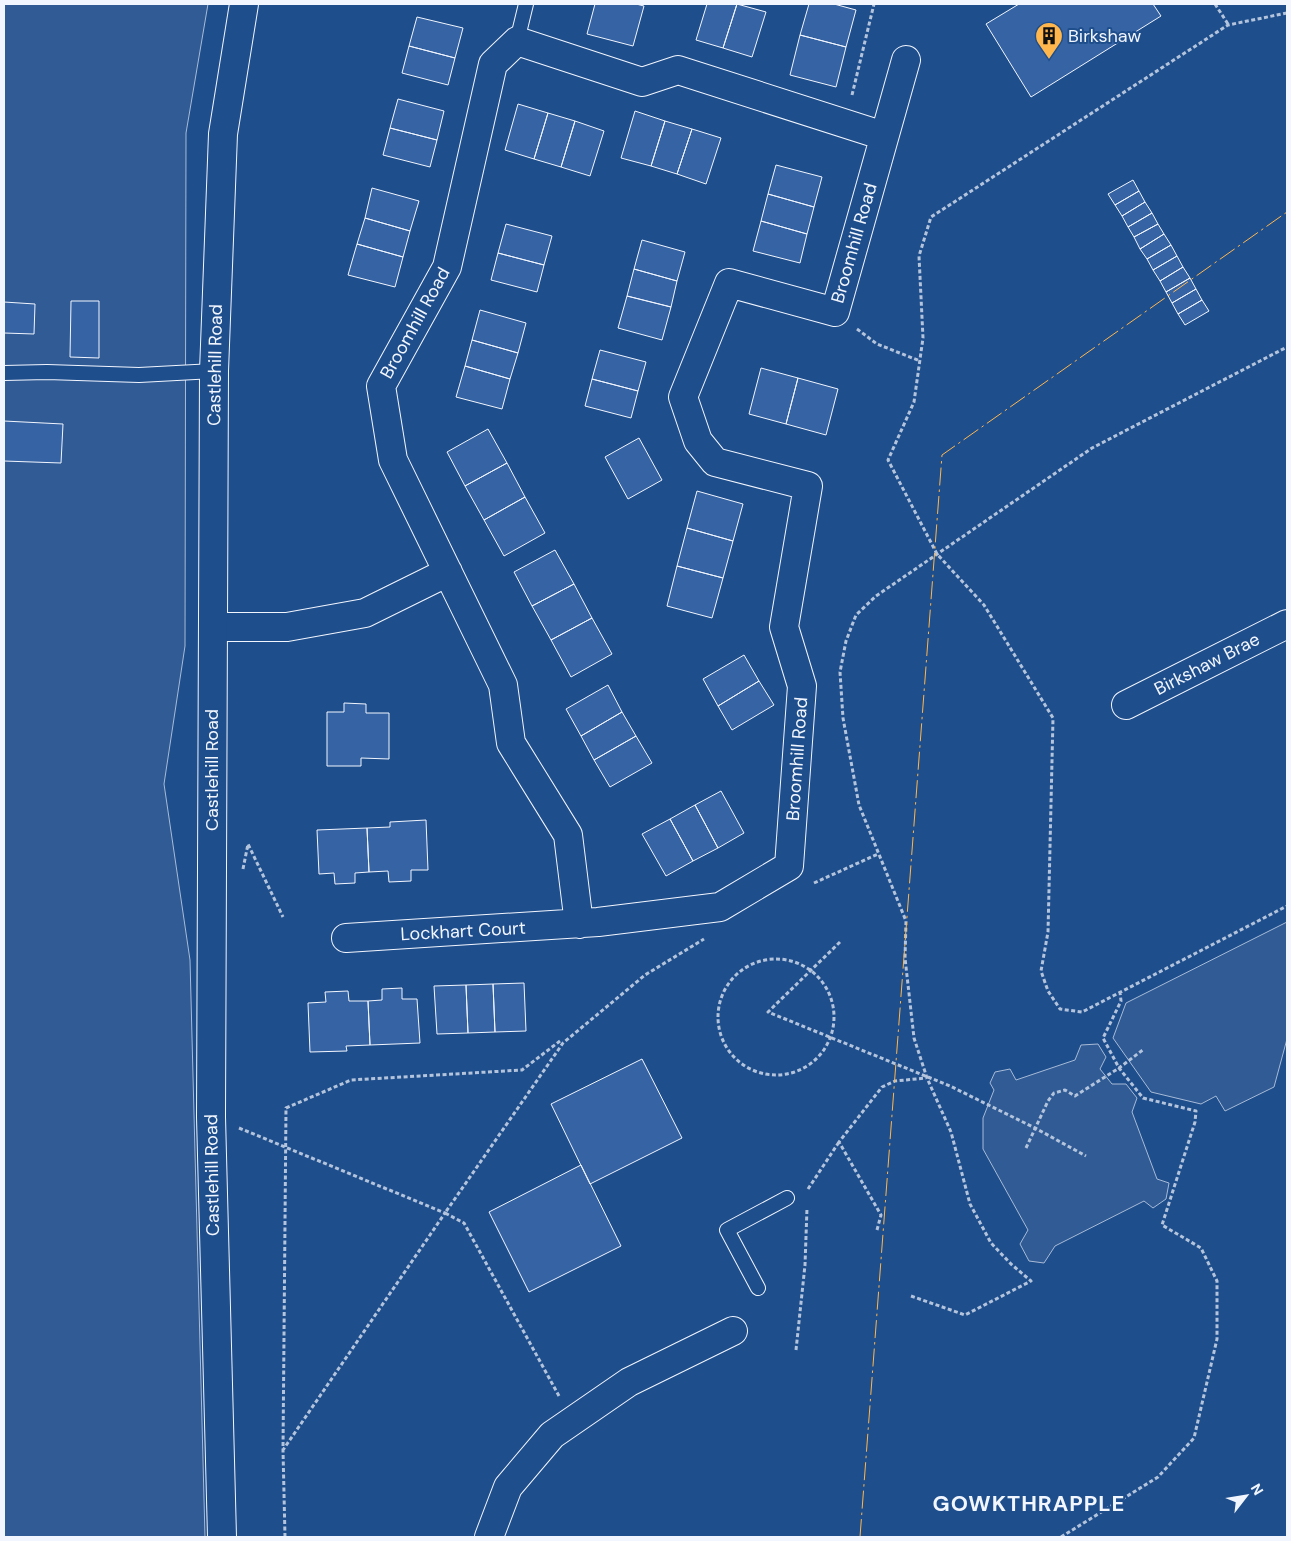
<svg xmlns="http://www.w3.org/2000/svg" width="1291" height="1541" font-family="'DM Sans',sans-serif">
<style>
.green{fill:#305b95;stroke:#a8bbd7}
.building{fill:#3563a3;stroke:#f2f6ff}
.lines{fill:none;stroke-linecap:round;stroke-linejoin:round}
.lane-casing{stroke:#f2f6ff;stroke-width:16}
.street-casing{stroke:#f2f6ff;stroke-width:30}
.secondary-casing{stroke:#f2f6ff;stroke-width:30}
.path{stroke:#b3c4dc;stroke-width:3;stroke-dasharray:4 2.5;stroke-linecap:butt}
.lane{stroke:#1f4e8c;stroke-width:14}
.street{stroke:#1f4e8c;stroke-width:28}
.secondary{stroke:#1f4e8c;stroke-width:28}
.power{stroke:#ffb74d;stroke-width:1;stroke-dasharray:18 4 2.5 4;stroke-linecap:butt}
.labels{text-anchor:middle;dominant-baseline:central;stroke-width:4;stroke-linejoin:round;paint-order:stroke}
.poi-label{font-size:18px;fill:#f2f6ff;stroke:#1f4e8c;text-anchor:start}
.street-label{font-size:18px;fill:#f2f6ff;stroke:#1f4e8c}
.district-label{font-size:22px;font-weight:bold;letter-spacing:1px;fill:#f2f6ff;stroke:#1f4e8c}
</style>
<rect width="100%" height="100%" fill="#1f4e8c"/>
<!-- green -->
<path class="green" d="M4,4H208L186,133L185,646L164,784L190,960L205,1537H4Z
M1287,922V1039L1274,1087L1225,1111L1216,1096L1201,1104L1151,1092L1113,1038L1126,1003Z
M1098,1044L1106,1057L1100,1069L1112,1084H1126L1137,1098L1132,1112L1157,1179L1169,1183L1166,1199L1153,1208L1144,1201L1055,1246L1044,1263L1029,1261L1020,1244L1028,1230L983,1149V1118L994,1090L990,1083L995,1072L1010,1069L1016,1080L1075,1060L1081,1045Z"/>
<!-- building -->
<path class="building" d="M595,4H636L644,6L633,46L587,34Z
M707,4H737L723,48L696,40Z
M737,4L766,12L752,57L723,48Z
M809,4H834L856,10L846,47L800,35Z
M1019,4H1153L1161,16L1031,97L986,24Z
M417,17L463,28L455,58L409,46Z
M800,35L846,47L836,87L790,75Z
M409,46L455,58L448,85L402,73Z
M398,99L444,111L437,140L390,128Z
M518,104L548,113L534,159L505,150Z
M635,111L665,121L651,166L621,158Z
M548,113L575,121L561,167L534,159Z
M575,121L604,131L590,176L561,167Z
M665,121L692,129L677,174L651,166Z
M390,128L437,140L430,167L383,155Z
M692,129L721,138L706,184L677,174Z
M776,165L822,177L814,207L768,194Z
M1133,180L1139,191L1115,205L1108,194Z
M372,188L419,201L410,231L365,218Z
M1139,191L1145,202L1122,216L1115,205Z
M768,194L814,207L807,234L761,221Z
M1145,202L1152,213L1128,227L1122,216Z
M1152,213L1158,224L1134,237L1128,227Z
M365,218L410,231L403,257L357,244Z
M761,221L807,234L800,263L753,251Z
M506,224L552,236L544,265L498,253Z
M1158,224L1164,234L1140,249L1134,237Z
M1164,234L1171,245L1147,259L1140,249Z
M642,240L685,252L677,281L634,269Z
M357,244L403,257L395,287L348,275Z
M1171,245L1177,256L1153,270L1147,259Z
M498,253L544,265L537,292L491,280Z
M1177,256L1183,267L1160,281L1153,270Z
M1183,267L1190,278L1166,292L1160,281Z
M634,269L677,281L671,307L627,296Z
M1190,278L1196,289L1172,303L1166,292Z
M1196,289L1202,300L1178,314L1172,303Z
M627,296L671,307L662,340L618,328Z
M1202,300L1209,311L1185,325L1178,314Z
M71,301H99V358L70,357Z
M4,302L35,304L34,334L4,333Z
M480,310L526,323L518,353L472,340Z
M472,340L518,353L510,379L465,366Z
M600,350L646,362L638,391L592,379Z
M465,366L510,379L502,409L456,397Z
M761,368L798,378L786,424L749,414Z
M798,378L838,389L826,435L786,424Z
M592,379L638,391L631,418L585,406Z
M4,421L63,424L61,463L4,461Z
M488,429L507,463L465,486L447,452Z
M639,438L662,480L628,499L605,457Z
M507,463L525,497L484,520L465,486Z
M697,491L743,504L733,541L687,528Z
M525,497L545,533L504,556L484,520Z
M687,528L733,541L723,578L677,566Z
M555,550L574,584L532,606L514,572Z
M677,566L723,578L712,618L667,606Z
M574,584L592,618L551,640L532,606Z
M592,618L612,654L571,677L551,640Z
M744,655L759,681L718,706L703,679Z
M759,681L774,705L732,730L718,706Z
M608,685L622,712L581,736L566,709Z
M344,703L366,704V713H389V759L361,758V766H327V712H344Z
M622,712L636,736L594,760L581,736Z
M636,736L652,763L610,787L594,760Z
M721,791L744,833L718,848L695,805Z
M695,805L718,848L693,861L670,819Z
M670,819L693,861L666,876L642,834Z
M426,820L428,870H411V881L389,882L388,871L369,872L367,828L390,827V822Z
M367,828L369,872L355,873V883L335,884L334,873L319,874L317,830Z
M524,983L526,1031L495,1032L493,984Z
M493,984L495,1032L468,1033L466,985Z
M466,985L468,1033L437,1034L434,986Z
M402,988V999H417L420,1043L370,1045L368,1001L382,1000V989Z
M348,991L349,1001H368L370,1045L346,1046L347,1051L310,1052L308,1003L326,1002L325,992Z
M642,1059L682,1138L590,1184L551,1104Z
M581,1165L621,1246L529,1292L489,1212Z"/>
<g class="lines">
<defs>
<path id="lane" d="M517,41L526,4
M4,373L47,372L139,375L214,371
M758,1288L727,1230L787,1198"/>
<path id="street" d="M213,627H287L365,613L448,572
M1126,705L1287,624
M579,924L568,835L511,743L503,685L393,460L381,386L447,267L493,64L517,41L642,82L678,70L884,136
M346,938L598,922L720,907L789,866L802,686L784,627L808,486L715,462L698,441L683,397L729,283L835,312L906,60
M489,1537L508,1487L552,1435L629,1382L733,1331"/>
<path id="secondary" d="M222,1537L211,1117L214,371L223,134L244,4"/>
</defs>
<!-- lane casing -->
<use href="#lane" class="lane-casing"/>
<!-- street casing -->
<use href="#street" class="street-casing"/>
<!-- secondary casing -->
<use href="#secondary" class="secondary-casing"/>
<!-- path -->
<path class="path" d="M1215,4L1228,24
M1287,13L1228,25L931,217L919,256L923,338L914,402L888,460L937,554L984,605L1053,718L1048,932L1041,971L1048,991L1060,1009L1082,1012L1287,906
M852,95L874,4
M857,329L877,344L920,361
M243,869L248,844L283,917
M814,883L878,854
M840,942L768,1012L950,1086L1035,1128L1086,1156
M718 1017a58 58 0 1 1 116 0a58 58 0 1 1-116 0Z
M239,1128L445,1213L283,1450
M1026,1148L1048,1101L1054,1093L1065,1090L1075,1096L1119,1068L1144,1049
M808,1189L839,1142
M877,1230L881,1215L839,1142L882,1087L895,1081L926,1078
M911,1296L965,1315L1031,1281L1011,1264L991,1243L970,1204L951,1132L927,1078L914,1038L905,958L906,921L859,805L843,718L840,672L846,641L856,615L876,596L1092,448L1287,347
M796,1350L805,1265L807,1208
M559,1396L464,1223L445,1213L563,1043L645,975L704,939
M285,1537L283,1450L286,1108L351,1080L522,1070L560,1041
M1061,1537L1158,1477L1194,1438L1217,1339V1281L1201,1248L1162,1225L1195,1122L1196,1111L1143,1098L1119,1068L1103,1038L1121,1001L1120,992"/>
<!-- lane -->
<use href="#lane" class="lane"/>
<!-- street -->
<use href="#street" class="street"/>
<!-- secondary -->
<use href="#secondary" class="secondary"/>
<!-- power -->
<path class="power" d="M860,1537L942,455L1287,212"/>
</g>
<!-- icons -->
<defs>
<symbol id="building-pin" viewBox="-11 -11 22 30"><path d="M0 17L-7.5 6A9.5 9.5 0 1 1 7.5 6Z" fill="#ffb74d" stroke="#1f4e8c"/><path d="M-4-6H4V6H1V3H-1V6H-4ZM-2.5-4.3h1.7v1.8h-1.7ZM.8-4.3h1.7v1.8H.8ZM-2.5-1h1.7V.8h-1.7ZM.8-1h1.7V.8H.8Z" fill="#111"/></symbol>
</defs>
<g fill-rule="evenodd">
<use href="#building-pin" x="1033" y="20" width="32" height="43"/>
</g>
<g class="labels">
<!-- poi labels -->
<g class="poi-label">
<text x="1068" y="36">Birkshaw</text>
</g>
<!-- street labels -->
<g class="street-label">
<text transform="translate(854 243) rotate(-74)">Broomhill Road</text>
<text transform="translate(415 323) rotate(-61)">Broomhill Road</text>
<text transform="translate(215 365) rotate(-89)">Castlehill Road</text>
<text transform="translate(1207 664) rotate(-27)">Birkshaw Brae</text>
<text transform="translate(797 759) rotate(-86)">Broomhill Road</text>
<text transform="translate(212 770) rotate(-90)">Castlehill Road</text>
<text transform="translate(463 931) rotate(-3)">Lockhart Court</text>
<text transform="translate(212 1175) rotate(-91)">Castlehill Road</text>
</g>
<!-- district labels -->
<g class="district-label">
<text x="1029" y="1503">GOWKTHRAPPLE</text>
</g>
</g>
<!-- border -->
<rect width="1291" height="1541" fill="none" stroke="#f2f6ff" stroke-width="10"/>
<!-- north arrow -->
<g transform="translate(1246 1496) rotate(59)" stroke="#1f4e8c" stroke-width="4" paint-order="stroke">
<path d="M0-4L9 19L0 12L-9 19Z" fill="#f2f6ff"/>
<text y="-8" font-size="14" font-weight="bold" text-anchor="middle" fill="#f2f6ff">N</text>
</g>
</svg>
